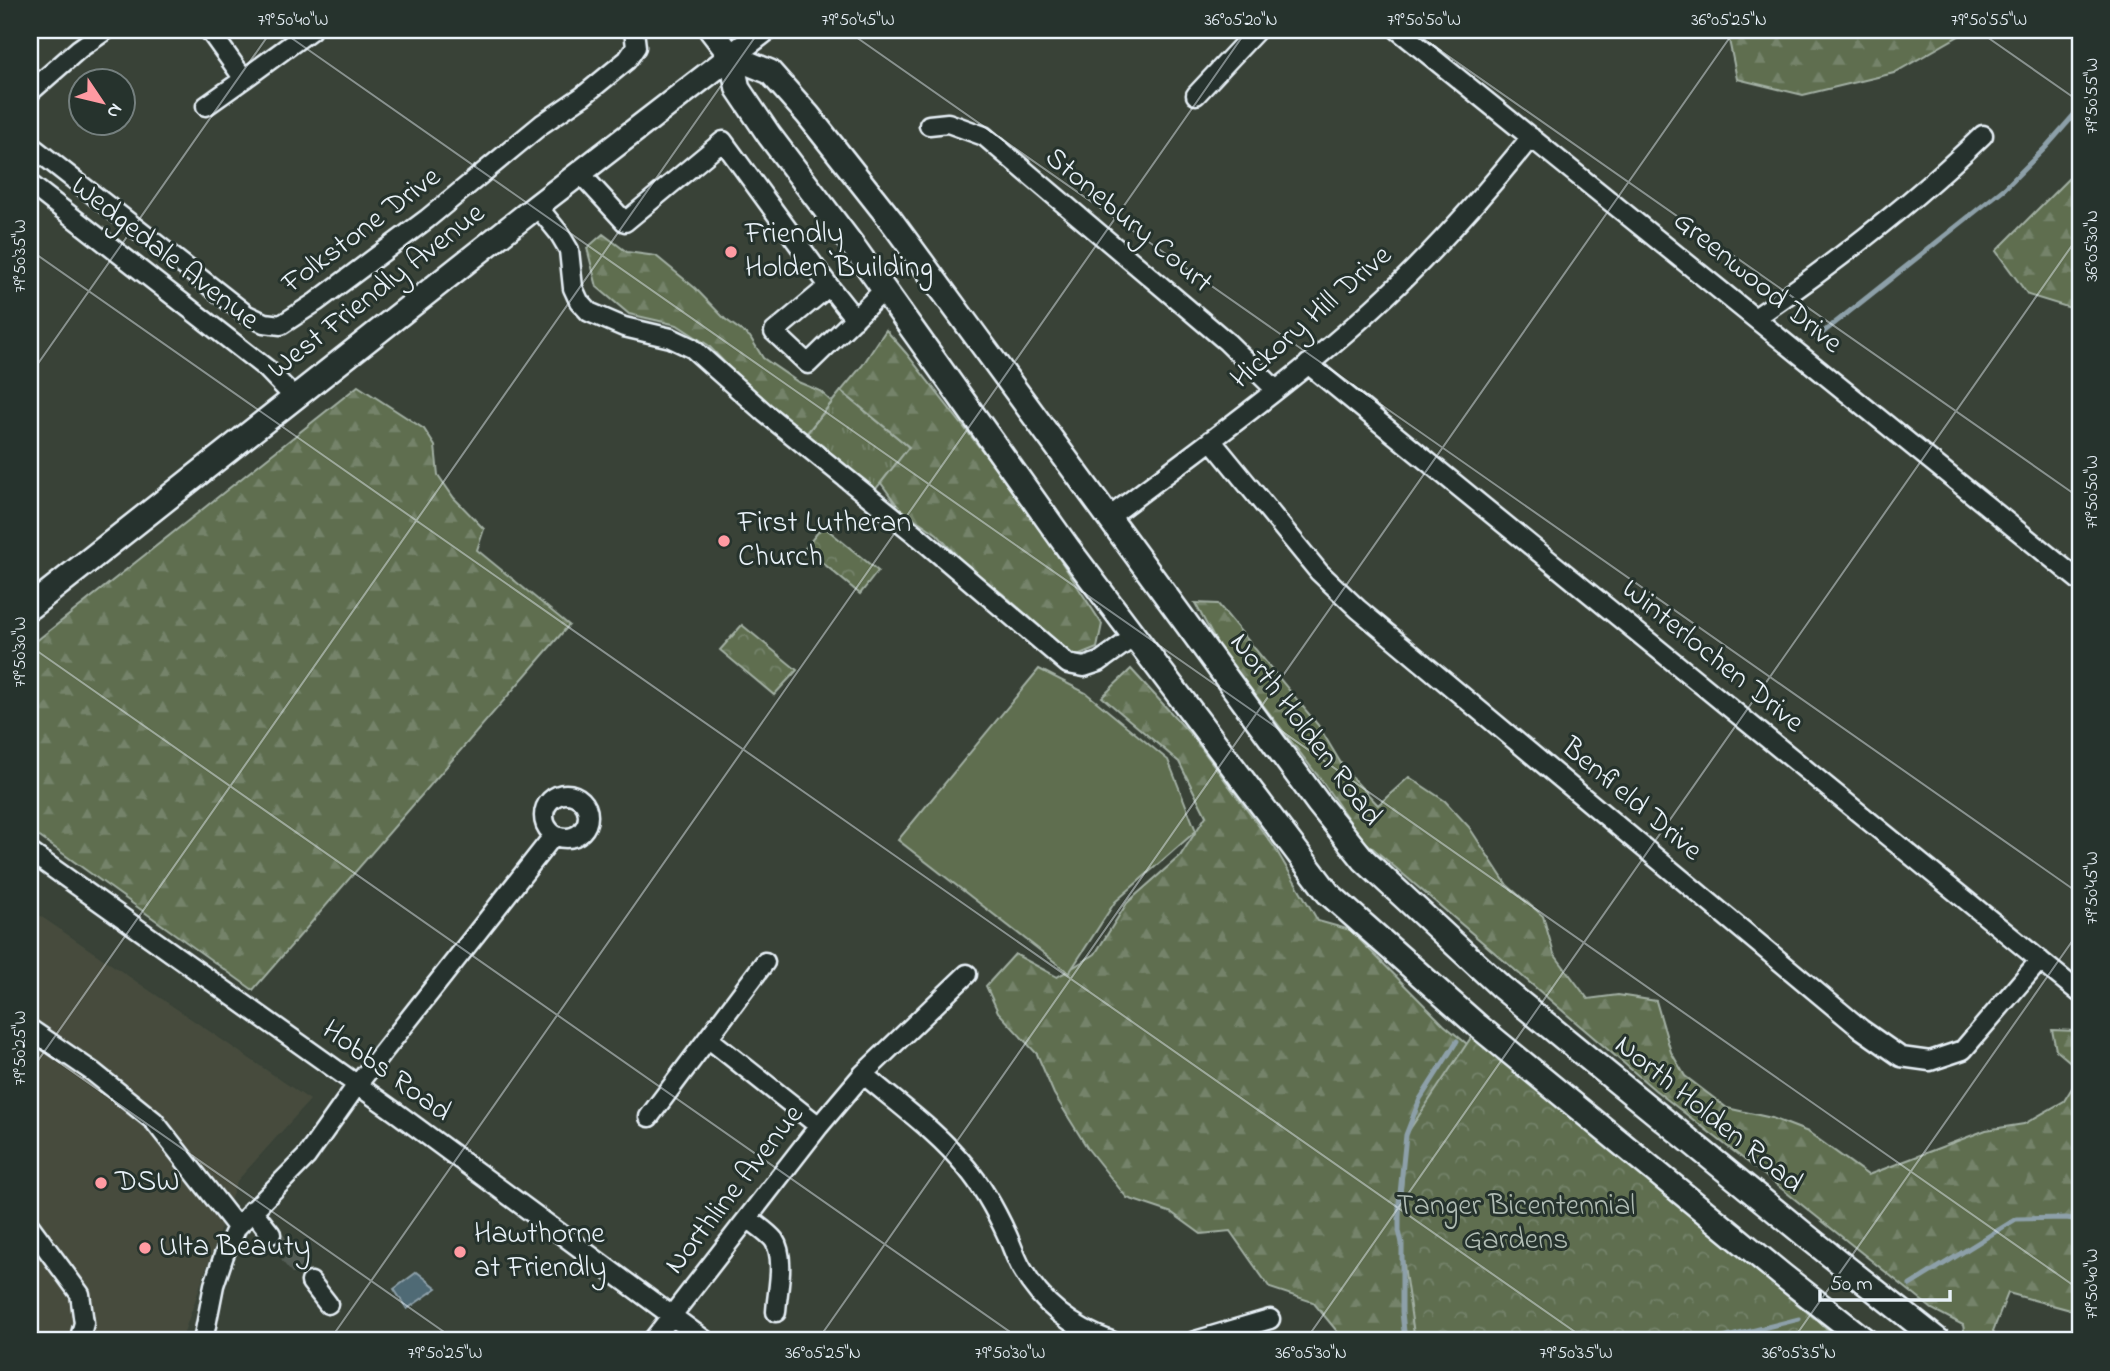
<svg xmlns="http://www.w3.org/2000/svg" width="2110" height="1371" font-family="'Indie Flower',sans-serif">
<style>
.built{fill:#464c3e}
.grass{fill:url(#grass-tufts);stroke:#a3b0a4;stroke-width:2}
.forest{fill:url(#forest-firs);stroke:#a3b0a4;stroke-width:2}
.park{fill:url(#park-crowns);stroke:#a3b0a4;stroke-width:2}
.pitch{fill:#5e6e50;stroke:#a3b0a4;stroke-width:2}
.water{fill:#506a75;stroke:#8da0a9;stroke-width:2}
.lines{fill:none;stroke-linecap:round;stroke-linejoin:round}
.stream{stroke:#8da0a9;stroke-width:5}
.minor-tunnel{stroke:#535c54;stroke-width:18;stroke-dasharray:18 9;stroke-linecap:butt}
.minor-casing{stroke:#e8f1f8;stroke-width:23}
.major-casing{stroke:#e8f1f8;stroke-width:28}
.minor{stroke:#26332d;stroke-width:18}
.major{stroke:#26332d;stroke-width:23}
.ticks{fill:none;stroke:#e8f1f8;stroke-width:2;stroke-opacity:0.45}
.poi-dot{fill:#ff9aa2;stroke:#26332d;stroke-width:2.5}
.labels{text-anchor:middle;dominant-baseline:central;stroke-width:6;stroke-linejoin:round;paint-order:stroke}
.street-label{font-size:30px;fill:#e8f1f8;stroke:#26332d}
.poi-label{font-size:30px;fill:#e8f1f8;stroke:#26332d;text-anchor:start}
.park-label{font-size:30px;fill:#b1bdb5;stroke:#26332d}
.neatline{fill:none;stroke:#e8f1f8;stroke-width:2.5}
.ticks-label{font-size:18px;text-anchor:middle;fill:#e8f1f8}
</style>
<defs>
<pattern id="grass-tufts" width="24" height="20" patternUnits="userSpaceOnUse" patternTransform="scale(1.75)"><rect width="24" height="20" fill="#5e6e50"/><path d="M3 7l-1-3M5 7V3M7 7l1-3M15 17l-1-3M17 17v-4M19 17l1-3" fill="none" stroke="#75836a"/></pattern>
<pattern id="forest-firs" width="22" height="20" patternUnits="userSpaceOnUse" patternTransform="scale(1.75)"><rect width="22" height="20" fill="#5e6e50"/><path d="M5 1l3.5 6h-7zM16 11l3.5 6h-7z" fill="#75836a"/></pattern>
<pattern id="park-crowns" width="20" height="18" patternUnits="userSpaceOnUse" patternTransform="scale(1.75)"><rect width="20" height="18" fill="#5e6e50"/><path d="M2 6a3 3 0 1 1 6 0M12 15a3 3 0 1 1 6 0" fill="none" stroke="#75836a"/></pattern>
</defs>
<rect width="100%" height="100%" fill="#394237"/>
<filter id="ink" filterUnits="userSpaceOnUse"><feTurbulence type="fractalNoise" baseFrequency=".0143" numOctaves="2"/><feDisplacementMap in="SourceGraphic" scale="14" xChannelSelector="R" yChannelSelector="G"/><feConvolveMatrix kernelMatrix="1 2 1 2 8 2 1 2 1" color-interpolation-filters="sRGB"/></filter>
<g filter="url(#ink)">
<!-- built -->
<path class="built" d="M30,909L310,1100L237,1181L181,1341H30Z"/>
<!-- grass -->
<path class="grass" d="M841,391L909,447L875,490L806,434Z"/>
<!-- forest -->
<path class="forest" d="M1727,30H1969L1894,73L1803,95L1737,79Z
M2080,167V311L2028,295L1996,251Z
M603,234L627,252L656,256L695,288L725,319L750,337L763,358L798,382L820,391L832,402L806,434L748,387L708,345L677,325L629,314L597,287L587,248Z
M886,330L906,353L1023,503L1102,624L1097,648L1075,657L1003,594L965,565L937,534L899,508L881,483L909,447L841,391L862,366Z
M358,386L424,429L435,446L438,475L454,498L484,529L477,550L569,625L253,990L30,830V646Z
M1195,603L1218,604L1318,725L1345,770L1378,805L1409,777L1445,801L1469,827L1507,885L1543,916L1554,954L1588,999L1618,995L1656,1001L1671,1052L1685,1076L1727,1108L1772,1118L1808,1132L1868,1175L1986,1130L2024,1124L2064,1101L2080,1075V1309L2078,1312L2008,1293L1993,1331L2000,1341H1966L1963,1325L1932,1309L1777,1185L1655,1090L1362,839L1324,784L1220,649Z
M1131,669L1193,737L1275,848L1318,921L1350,930L1444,1025L1540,1104L1462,1341H1345L1313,1302L1270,1288L1230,1231L1201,1234L1172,1213L1127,1198L1088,1149L1054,1094L1037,1054L998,1012L986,986L1015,954L1057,977L1095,954L1127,903L1180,856L1206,816L1179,762L1102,697Z
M2052,1030L2076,1031L2080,1035V1070L2056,1050Z"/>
<!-- park -->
<path class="park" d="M823,526L878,571L860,594L805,548Z
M742,625L797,670L774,695L720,650Z
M1472,1036L1842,1341H1415L1399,1231L1406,1135Z"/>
<!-- pitch -->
<path class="pitch" d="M1039,669L1086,693L1168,760L1196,831L1115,902L1069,973L898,840Z"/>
<!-- water -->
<path class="water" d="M417,1272L437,1288L407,1309L394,1289Z"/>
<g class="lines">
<!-- stream -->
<path class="stream" d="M1816,338L2005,188L2045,148L2074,115
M1910,1285L2016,1219L2066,1218L2080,1220
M1405,1341L1402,1312V1243L1399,1231V1203L1406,1135L1420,1099L1457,1041
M1711,1341L1799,1319"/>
<!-- minor-tunnel -->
<path class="minor-tunnel" d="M271,1234L311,1282"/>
<defs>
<path id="minor" d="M209,30L244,79L311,30
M1398,30L2080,581
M30,92L79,49L106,30
M1196,95L1257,30
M206,106L244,79
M929,125L948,123L984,136L1227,342L1275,389
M30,145L247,315L264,323L281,325L316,302L427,219L542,124L583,96L627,60L636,47L634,30
M580,173L625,222L723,141L829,286
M30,184L267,369L294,397
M537,206L559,233L569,250L573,288L579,301L589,312L624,327L671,338L692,348L765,413L920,538L1068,664L1084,667L1099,662L1135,636
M1755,318C1835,263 1913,203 1983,135
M855,319L829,286L774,332L808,364L884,290
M1308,364L2080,993
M1211,440L1319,572L1358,609L1861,1029L1901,1057L1930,1061L1963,1050L2040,960
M1108,518C1207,443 1310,370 1399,284C1446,238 1490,188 1531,137
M544 816a22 22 0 1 1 44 0a22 22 0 1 1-44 0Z
M30,852L397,1113L706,1341
M30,1029L93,1072L154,1121L237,1227
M709,1039L819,1126
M863,1074C898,1104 938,1132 966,1167C983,1187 996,1211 1007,1235C1012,1246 1016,1259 1022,1269C1042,1304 1073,1328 1111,1341
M649,1117L765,962
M252,1210L271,1234
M748,1218C756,1225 768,1232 774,1240C786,1258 777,1292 776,1312
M30,1226L80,1294L84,1323L79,1341
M311,1282L328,1304
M203,1341L214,1285L224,1255L237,1227L306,1157L357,1085L554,835
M652,1341L819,1126L863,1074L967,974
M1195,1341L1270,1319"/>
<path id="major" d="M711,30L731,56L738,89L769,135L853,246L1068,548L1328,893L1478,1026L1782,1275L1866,1341
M731,56L770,72L808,115L890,219L1318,803L1364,860L1501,987L1810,1239L1939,1341
M30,607L537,206L765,30"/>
</defs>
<!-- minor casing -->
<use href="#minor" class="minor-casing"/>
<!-- major casing -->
<use href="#major" class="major-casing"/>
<!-- minor -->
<use href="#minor" class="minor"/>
<!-- major -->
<use href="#major" class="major"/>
</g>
</g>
<!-- ticks -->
<path class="ticks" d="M280,30L2080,1290M846,30L2080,894M1411,30L2080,498M1977,30L2080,102M30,250L1588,1341M30,375L272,30M30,646L1023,1341M30,1042L457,1341M30,1072L760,30M329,1341L1247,30M817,1341L1735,30M1305,1341L2080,234M1792,1341L2080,930"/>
<!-- markers -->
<g class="poi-dot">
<circle cx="731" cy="252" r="7"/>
<circle cx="724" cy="541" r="7"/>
<circle cx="101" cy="1183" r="7"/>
<circle cx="145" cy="1248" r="7"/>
<circle cx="460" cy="1252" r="7"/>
</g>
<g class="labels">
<!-- street labels -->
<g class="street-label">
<text transform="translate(1128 221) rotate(40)">Stonebury Court</text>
<text transform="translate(362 231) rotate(-37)">Folkstone Drive</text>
<text transform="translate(164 254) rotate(38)">Wedgedale Avenue</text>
<text transform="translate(1757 283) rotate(39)">Greenwood Drive</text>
<text transform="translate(377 292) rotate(-38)">West Friendly Avenue</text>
<text transform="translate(1312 318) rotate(-41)">Hickory Hill Drive</text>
<text transform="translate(1712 657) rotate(39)">Winterlochen Drive</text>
<text transform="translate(1305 730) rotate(53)">North Holden Road</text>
<text transform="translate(1631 800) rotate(40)">Benfield Drive</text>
<text transform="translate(386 1072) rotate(36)">Hobbs Road</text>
<text transform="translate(1708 1115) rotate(39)">North Holden Road</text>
<text transform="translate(735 1190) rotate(-52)">Northline Avenue</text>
</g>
<!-- poi labels -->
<g class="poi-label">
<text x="745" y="235">Friendly<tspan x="745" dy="34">Holden Building</tspan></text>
<text x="738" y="524">First Lutheran<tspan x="738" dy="34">Church</tspan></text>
<text x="115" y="1183">DSW</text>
<text x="474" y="1235">Hawthorne<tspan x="474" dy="34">at Friendly</tspan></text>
<text x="159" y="1248">Ulta Beauty</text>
</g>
<!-- park labels -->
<g class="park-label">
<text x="1516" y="1207">Tanger Bicentennial<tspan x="1516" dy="34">Gardens</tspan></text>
</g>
</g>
<!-- margin -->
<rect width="2110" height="1371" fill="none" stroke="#26332d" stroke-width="77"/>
<!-- north arrow -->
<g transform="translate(102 102) rotate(125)"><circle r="33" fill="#26332d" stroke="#747f7e" stroke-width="2"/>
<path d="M0-5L12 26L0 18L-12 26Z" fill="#ff9aa2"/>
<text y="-10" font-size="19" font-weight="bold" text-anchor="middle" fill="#e8f1f8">N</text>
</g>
<!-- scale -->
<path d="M1820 1290v10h130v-10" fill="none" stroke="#e8f1f8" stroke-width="3.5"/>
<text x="1830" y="1290" font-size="21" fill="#e8f1f8" stroke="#26332d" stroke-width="5" paint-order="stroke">50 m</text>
<rect x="38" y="38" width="2034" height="1294" class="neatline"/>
<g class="ticks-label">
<text x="293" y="25">79°50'40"W</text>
<text x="858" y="25">79°50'45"W</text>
<text x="1241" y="25">36°05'20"N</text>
<text x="1424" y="25">79°50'50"W</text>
<text x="1729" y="25">36°05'25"N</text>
<text x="1989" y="25">79°50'55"W</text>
<text transform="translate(2091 96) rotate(-90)" y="6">79°50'55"W</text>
<text transform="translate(2091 246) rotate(-90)" y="6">36°05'30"N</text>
<text transform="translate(19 256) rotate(-90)" y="6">79°50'35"W</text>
<text transform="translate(2091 492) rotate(-90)" y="6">79°50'50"W</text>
<text transform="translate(19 652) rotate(-90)" y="6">79°50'30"W</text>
<text transform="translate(2091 888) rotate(-90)" y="6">79°50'45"W</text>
<text transform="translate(19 1048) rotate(-90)" y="6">79°50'25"W</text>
<text transform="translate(2091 1284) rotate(-90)" y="6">79°50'40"W</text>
<text x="445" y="1358">79°50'25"W</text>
<text x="823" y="1358">36°05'25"N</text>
<text x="1010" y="1358">79°50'30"W</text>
<text x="1311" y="1358">36°05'30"N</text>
<text x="1576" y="1358">79°50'35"W</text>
<text x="1799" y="1358">36°05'35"N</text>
</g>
</svg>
